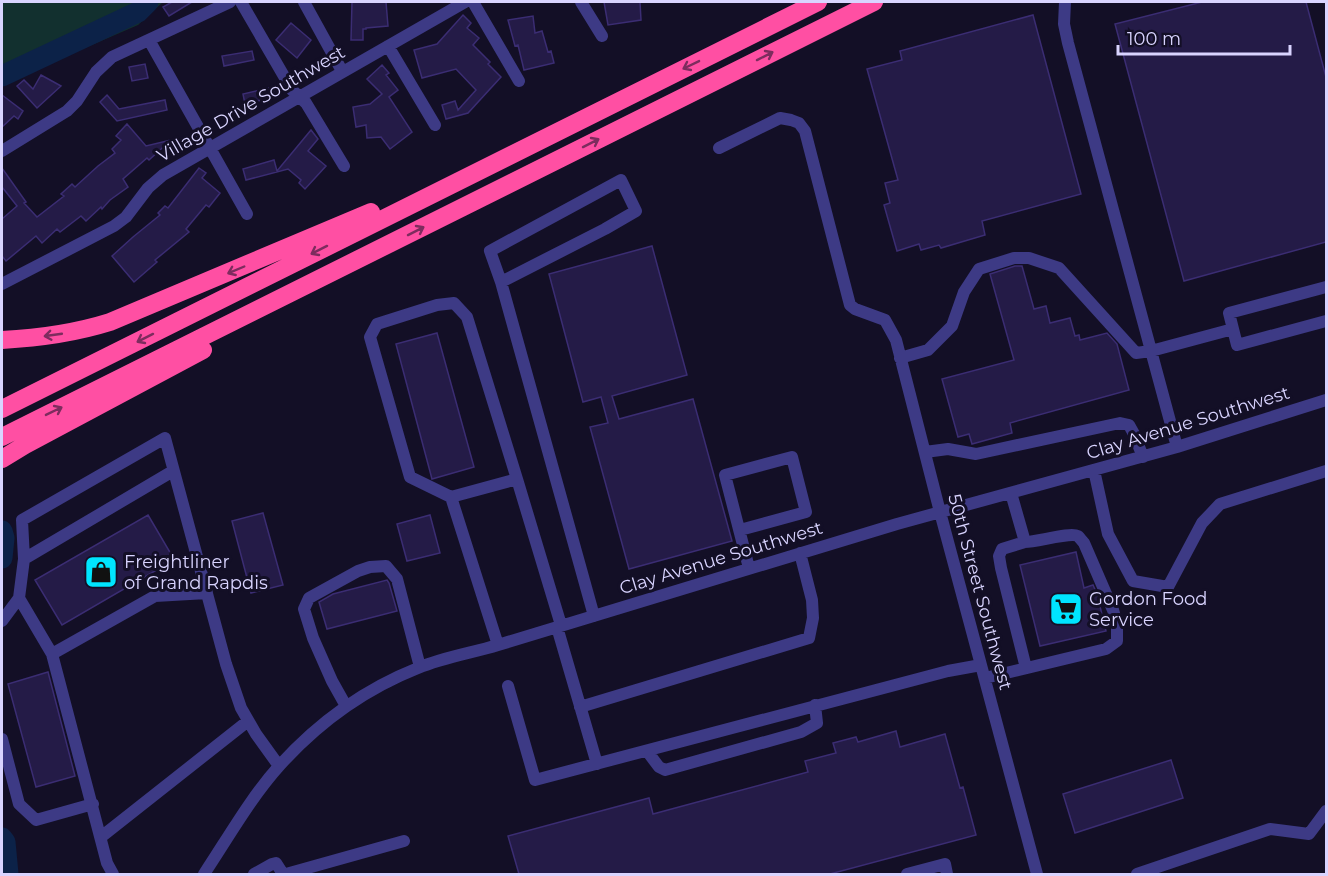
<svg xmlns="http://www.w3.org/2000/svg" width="1328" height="876" font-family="Montserrat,sans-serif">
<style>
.green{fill:#12302f}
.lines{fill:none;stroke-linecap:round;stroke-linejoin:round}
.river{stroke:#0c2248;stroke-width:21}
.building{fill:#241b47;stroke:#3b2d73;stroke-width:1.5}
.minor{stroke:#3d3a85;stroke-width:12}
.highway{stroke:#ff4fa3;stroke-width:18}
.oneway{stroke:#7d2c5e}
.labels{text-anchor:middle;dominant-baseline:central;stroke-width:6;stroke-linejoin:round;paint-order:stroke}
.street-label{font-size:18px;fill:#d9d4ff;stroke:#130f26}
.poi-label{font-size:18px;fill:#d9d4ff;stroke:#130f26;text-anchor:start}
</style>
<rect width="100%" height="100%" fill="#130f26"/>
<!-- green -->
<path class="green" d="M2,2H163L138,25L2,84Z"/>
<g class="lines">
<!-- river -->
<path class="river" d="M2,76L138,12L148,2
M2,531L4,538L2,558
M2,838L5,842L8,874"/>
</g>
<!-- building -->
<path class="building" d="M172,2H192L169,16L163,7Z
M352,2H386L388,26L366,28V29H363V40H351Z
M604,2H640L641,20L608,25Z
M1202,2H1306L1326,77V242L1184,281L1115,24Z
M463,15L471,23L467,28L479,38L473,45L490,62L488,64L501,77L468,113L446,119L442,105L455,101L458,110L476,90L456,69L422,78L414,50L437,44Z
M1033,15L1081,194L982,221L985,235L941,248L939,245L921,250L919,244L897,251L884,205L890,203L885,183L898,180L867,69L902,60L900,51Z
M533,16L535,33L542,31L548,52L551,51L554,63L524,70L518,45L515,46L508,20Z
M291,23L311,40L297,58L276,40Z
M252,51L254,60L224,66L222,56Z
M145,64L148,78L132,81L129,67Z
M382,65L389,73L386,75L398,90L389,97L412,132L390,149L381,137L367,138L366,125L356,127L353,107L370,104L382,94L367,79Z
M41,75L61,86L37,108L17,86L24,80L33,89Z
M273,87L275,97L245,104L243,94Z
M2,95L23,111L18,119L14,116L2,127Z
M107,95L119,109L165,100L167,110L117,121L100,102Z
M127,124L146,146L171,140L149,160L147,158L123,179L128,187L110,200L102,209L101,207L86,221L81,216L60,232L57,229L42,243L36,236L6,261L2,256V219L17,206L2,187V168L26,202L24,203L37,217L64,196L61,194L72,184L75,187L98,166L115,153L112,149L121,140L116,136Z
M311,130L318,139L308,151L326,166L305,189L299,183L301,180L288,169L246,180L243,169L274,160L277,171Z
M199,168L206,173L202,178L220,193L209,207L206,205L186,229L189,232L155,260L157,262L134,282L112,256L133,237L160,215L158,213L165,206L168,208Z
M652,246L687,375L612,396L619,419L693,399L732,541L629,569L590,427L608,423L601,397L583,402L549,274Z
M1015,266H1022L1034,309L1046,306L1050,323L1070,318L1075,336L1079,335L1080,340L1107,333L1117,344L1129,390L1010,423L1012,433L972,444L969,434L958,437L942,379L1014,360L990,274Z
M437,333L474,467L432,479L396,344Z
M263,513L283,585L251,593L232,521Z
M148,515L171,554L164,559L167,564L62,625L35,580Z
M430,515L440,553L407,561L397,524Z
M1076,552L1084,588L1093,585L1097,594L1106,631L1040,646L1020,565Z
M387,580L389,583L397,611L327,629L319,602L333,594Z
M48,672L75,776L36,787L8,684Z
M896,731L900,747L945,734L960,788L963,787L976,835L830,874H519L508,836L649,798L653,814L808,772L805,761L836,753L833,743L856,737L858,742Z
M1171,760L1183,798L1075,833L1063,794Z"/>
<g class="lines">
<!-- minor -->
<path class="minor" d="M241,2L292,90L306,103L344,166
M304,2L342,71
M473,2L519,81
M581,2L602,36
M1065,2L1064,24L1068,43L1177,447
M149,40L247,214
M388,46L435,125
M719,148L780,118L791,120L799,123L805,131L850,305L855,309L885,320L896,340L940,512L1037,874
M2,151L67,111L77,101L96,72L112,57L230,2
M501,282L490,251L621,180L636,211L605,229L501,282L594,616
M2,284L114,226L126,217L148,188L163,175L465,2
M1233,329L1237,345L1326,321
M900,358L928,350L952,326L964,292L979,269L1014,258H1029L1059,268L1136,353L1151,351L1233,329L1229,313L1326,287
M925,452L948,449L976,454L1120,423L1129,425L1134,434L1143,457
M1094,470L1108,534L1133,581L1168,587L1202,523L1220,504L1326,471
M451,497L410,477L370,337L377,324L437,305L454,303L467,317L517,479
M740,530L806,512L792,457L725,475L749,568
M1025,542L1002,549L999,556L1001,568L1026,668
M24,559L173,471
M2,621L19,598
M557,627L597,764
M498,645L451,497L517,479L561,625
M52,654L155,596L207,593
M985,678L1106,649L1117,641V624L1113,610L1084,543C1082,541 1080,538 1078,536C1070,532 1037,542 1025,542L1011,493
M508,686L535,780L948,671L981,665
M346,706L332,681L313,638L304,609L309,598L358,571L370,567L386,566L397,579L420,667
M580,707L809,638L813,618L812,600L800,553
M2,739L19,804L36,820L93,804
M647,751L659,767L665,770L801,732L817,723L815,705
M101,837L248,721
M113,874L107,863L52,654L19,598L24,559L22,520L165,438L226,664L241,708L256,734L279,766
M204,874C228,838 251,797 280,765C319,722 365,689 418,668C444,657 472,653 498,645L897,524L1177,447L1326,400
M254,874L272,864L276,863L283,874
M286,874L404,841
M907,874L945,864L947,874
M1137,874L1270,829L1309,834L1326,811"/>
<!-- highway -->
<path class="highway" d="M2,340C39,338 75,333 110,322L371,212
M2,409L818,2
M2,437L874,2
M2,459L25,445L203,350"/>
</g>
<!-- one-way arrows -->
<defs><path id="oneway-shaft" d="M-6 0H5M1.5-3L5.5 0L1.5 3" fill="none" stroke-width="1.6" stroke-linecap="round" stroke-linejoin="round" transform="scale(1.5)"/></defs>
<g class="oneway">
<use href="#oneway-shaft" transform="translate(765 56) rotate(-27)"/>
<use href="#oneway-shaft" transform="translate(691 65) rotate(154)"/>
<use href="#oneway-shaft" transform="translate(591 143) rotate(-27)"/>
<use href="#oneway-shaft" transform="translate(416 231) rotate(-27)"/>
<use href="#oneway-shaft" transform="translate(319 250) rotate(153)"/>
<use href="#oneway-shaft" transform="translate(236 270) rotate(157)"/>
<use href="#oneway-shaft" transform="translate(53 335) rotate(172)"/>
<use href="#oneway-shaft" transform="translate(145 338) rotate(153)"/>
<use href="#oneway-shaft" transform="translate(54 411) rotate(-26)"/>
</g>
<!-- icons -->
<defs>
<symbol id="shop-square" viewBox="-11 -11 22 22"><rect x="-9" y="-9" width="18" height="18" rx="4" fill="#00e5ff" stroke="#130f26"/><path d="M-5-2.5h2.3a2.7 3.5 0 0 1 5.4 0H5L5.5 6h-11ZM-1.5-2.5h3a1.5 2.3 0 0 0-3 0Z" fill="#111"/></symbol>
<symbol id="supermarket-square" viewBox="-11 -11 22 22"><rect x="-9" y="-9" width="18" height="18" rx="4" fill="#00e5ff" stroke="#130f26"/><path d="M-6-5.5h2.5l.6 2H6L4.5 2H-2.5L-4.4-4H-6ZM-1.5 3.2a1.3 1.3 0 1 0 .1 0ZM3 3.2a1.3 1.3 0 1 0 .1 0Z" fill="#111"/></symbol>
</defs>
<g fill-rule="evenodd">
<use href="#shop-square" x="82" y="553" width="38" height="38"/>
<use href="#supermarket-square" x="1047" y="590" width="38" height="38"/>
</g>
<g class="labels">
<!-- street labels -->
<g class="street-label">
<text transform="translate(251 104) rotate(-30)">Village Drive Southwest</text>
<text transform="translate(1188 423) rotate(-17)">Clay Avenue Southwest</text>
<text transform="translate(721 558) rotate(-17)">Clay Avenue Southwest</text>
<text transform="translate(980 592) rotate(75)">50th Street Southwest</text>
</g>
<!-- poi labels -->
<g class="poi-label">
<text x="124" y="562">Freightliner<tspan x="124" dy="21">of Grand Rapdis</tspan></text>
<text x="1089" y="599">Gordon Food<tspan x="1089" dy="21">Service</tspan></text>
</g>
</g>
<!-- border -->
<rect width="1328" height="876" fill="none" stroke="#d9d4ff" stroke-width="6"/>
<!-- scale -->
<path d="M1118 45v9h172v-9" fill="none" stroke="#d9d4ff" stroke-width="3"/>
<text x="1127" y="45" font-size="18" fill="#d9d4ff" stroke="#130f26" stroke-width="4.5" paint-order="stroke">100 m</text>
</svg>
